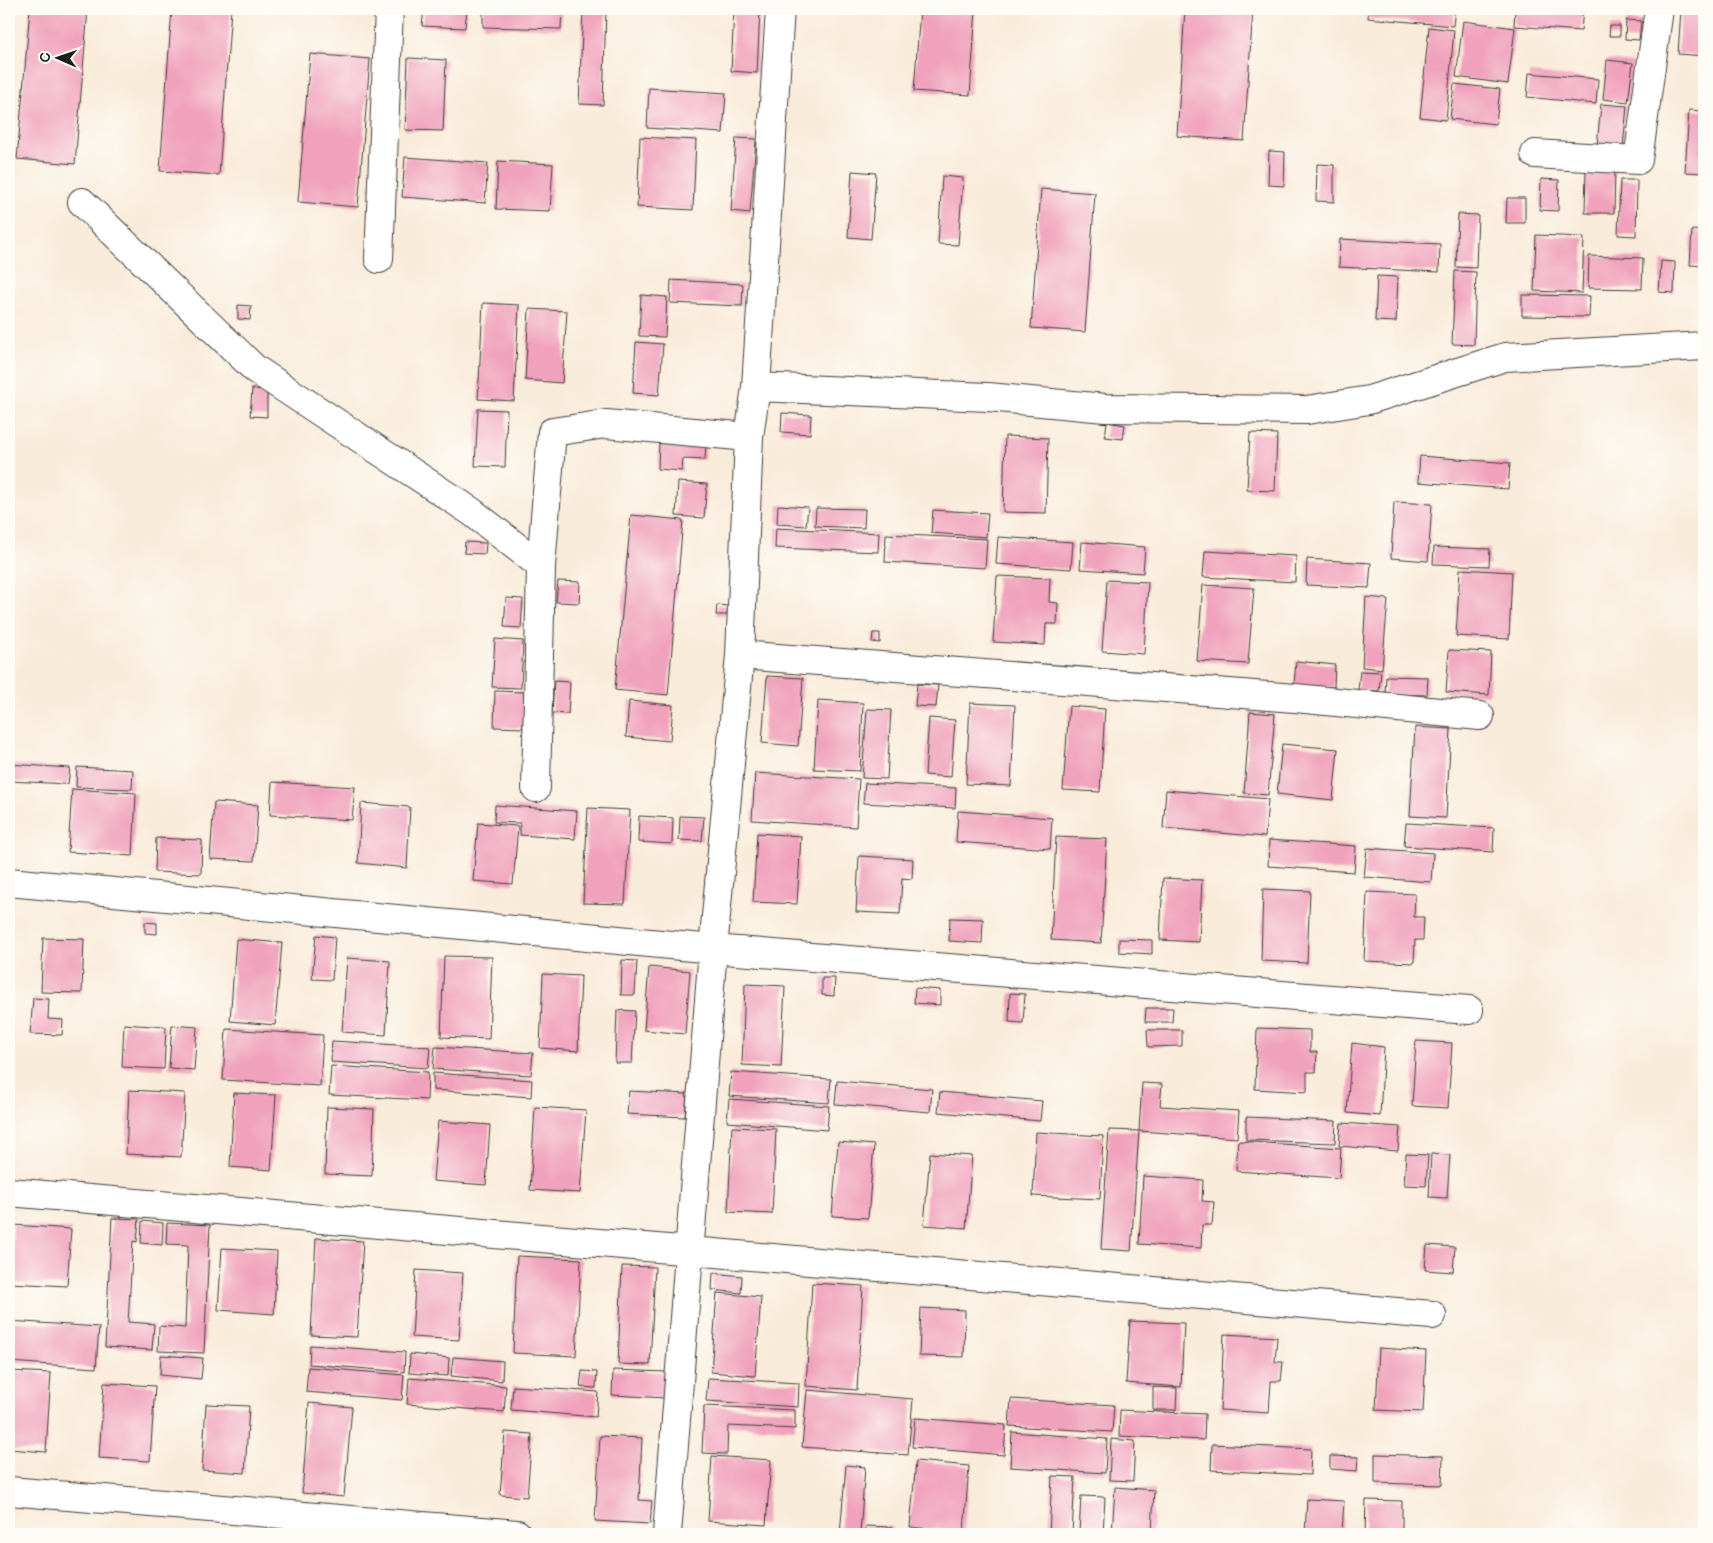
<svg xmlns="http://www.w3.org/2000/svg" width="1713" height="1543" font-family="'Balsamiq Sans',sans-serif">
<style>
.building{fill:#f0a1bb}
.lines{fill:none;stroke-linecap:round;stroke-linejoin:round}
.minor-casing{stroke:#3d3b38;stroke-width:30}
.minor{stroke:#fff;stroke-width:28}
</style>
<rect width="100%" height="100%" fill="#fdfcf7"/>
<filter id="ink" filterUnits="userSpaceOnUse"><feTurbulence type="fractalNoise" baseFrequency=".02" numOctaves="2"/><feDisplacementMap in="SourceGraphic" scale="10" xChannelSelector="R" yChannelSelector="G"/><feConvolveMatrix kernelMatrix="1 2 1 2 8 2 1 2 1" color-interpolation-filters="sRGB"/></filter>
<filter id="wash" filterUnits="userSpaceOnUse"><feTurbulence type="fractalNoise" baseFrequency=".0096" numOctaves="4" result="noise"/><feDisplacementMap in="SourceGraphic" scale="20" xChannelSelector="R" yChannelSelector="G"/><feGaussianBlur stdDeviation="1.12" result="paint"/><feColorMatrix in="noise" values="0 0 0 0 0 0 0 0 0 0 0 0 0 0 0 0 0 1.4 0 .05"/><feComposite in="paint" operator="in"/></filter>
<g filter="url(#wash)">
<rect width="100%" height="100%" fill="#f9ebd9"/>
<g id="blocks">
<!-- building -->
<path class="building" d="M30,9H88L75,164L17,159Z
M172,9H231L219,175L160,171Z
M424,9H467L465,28L422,26Z
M483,9H562L561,29L483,27Z
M583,9H606L603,105L579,104Z
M734,9H760L757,73L731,71Z
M920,9H976L970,95L914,91Z
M1185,9H1253L1244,141L1177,136Z
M1369,9H1455L1453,26L1368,18Z
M1515,9H1583L1581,31L1514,26Z
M1681,9H1704V56L1678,54Z
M1626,20L1641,21L1639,40L1625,39Z
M1463,21L1515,28L1508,84L1456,77Z
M1610,26H1620V36H1609Z
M1429,27L1454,30L1446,120L1420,117Z
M310,54L370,59L358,207L298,202Z
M408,58L446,60L443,131L405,130Z
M1607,60L1633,63L1628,102L1603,99Z
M1529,73L1598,79L1596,104L1527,97Z
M1454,84L1500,89L1496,124L1450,119Z
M649,88L726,93L723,133L647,128Z
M1601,104L1627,106L1623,148L1597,146Z
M1689,110L1704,111V173L1685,172Z
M640,137L696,140L693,210L637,207Z
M736,138L756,139L750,213L731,211Z
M1269,151L1285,152L1284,186L1268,185Z
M405,157L488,163L485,203L402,197Z
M498,161L553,164L550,211L496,209Z
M1317,164L1334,165V202L1316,201Z
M1586,169H1615L1614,213H1585Z
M852,171L876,173L871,239L848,237Z
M942,176L963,178L958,245L938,244Z
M1541,179L1559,180L1558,211L1540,210Z
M1620,180H1637L1636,236L1618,235Z
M1041,189L1095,193L1085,332L1031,328Z
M1507,198H1525V223H1506Z
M1458,214L1478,215L1476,268L1456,267Z
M1692,230L1704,231V266L1690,265Z
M1536,235L1584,237L1582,293L1534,291Z
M1340,239L1440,244L1439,272L1339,267Z
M1589,256L1643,258L1642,289L1588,288Z
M1661,261L1675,262L1674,293L1659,292Z
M1455,271L1476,272L1474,345L1452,344Z
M1377,276L1398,277L1396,322L1375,321Z
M671,280L743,284L742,306L670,303Z
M641,295L667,297L665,337L639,336Z
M1522,295L1590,296L1589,317L1522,316Z
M483,303L519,305L514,401L478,399Z
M238,305L251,306L250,320L238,319Z
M529,309L567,311L562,383L525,380Z
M636,342L663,344L659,395L633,393Z
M252,389L267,390V417L250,416Z
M478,409L507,410L505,467L475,466Z
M782,413L811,415L810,434L781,432Z
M1107,422L1125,425L1123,439L1105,437Z
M1250,433L1277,434L1275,491L1247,490Z
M1005,436L1048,438L1046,513L1003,512Z
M659,442L706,444L705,460L683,459L682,471L658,469Z
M1420,456L1510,463L1508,489L1418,482Z
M678,482L707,484L704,518L676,516Z
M1394,502L1432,504L1428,561L1391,558Z
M778,505L808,507L806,526L777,524Z
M816,508L865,509L864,528L815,526Z
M933,510L988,513L986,537L931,533Z
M631,515L683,520L668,695L615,690Z
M776,528L879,533L878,552L775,548Z
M886,534L987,539L985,568L885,562Z
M998,537L1073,542L1071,569L996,564Z
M465,542L486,543L485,554L464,553Z
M1082,542L1145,547L1143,573L1080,569Z
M1434,547L1490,549L1489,566L1433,564Z
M1205,551L1296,556L1295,582L1203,577Z
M1307,559L1371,563L1369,588L1306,585Z
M1460,569L1512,572L1509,639L1456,636Z
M997,576L1050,578L1049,602L1058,603L1057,624H1046L1045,645L993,642Z
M1107,580L1148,582L1144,654L1102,651Z
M558,581L580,582L579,603L556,602Z
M1203,585L1254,588L1248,664L1197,661Z
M1366,597L1388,599L1382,669L1362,667Z
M506,598L523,599L521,628L504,627Z
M717,605L728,606L727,615H716Z
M873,633H880V643L872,642Z
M495,639L523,641L521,688L492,687Z
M1449,650L1491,652L1489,695L1446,692Z
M1296,661L1335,665L1334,687L1294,685Z
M1360,671L1381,672L1379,691L1358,690Z
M767,676L803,678L798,746L762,743Z
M1386,676L1428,677L1427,695L1385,694Z
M554,681L570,682L568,714L552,713Z
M917,684L938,685L936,707L915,706Z
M495,691L525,692L523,728L494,727Z
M818,700L863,703L860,771L814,769Z
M629,701L673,705L670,741L626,737Z
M970,703L1015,705L1011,786L966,784Z
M1069,706L1105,709L1100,792L1063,790Z
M867,709L891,710L887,779L862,778Z
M1250,712L1275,714L1268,795L1244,793Z
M929,718L955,720L951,777L925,775Z
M1415,727L1451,729L1446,818L1410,816Z
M1282,744L1338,749L1333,800L1277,794Z
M9,764L70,768L68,784L9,781Z
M77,767L133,770L132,789L76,787Z
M755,773L859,779L856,827L752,820Z
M272,782L355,787L352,820L270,815Z
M865,783L956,788L955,808L863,803Z
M72,789L136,793L133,856L68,852Z
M1166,790L1268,799L1265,837L1163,828Z
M214,802L258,805L254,861L210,859Z
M361,803L410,807L407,868L358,863Z
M495,805L577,811L575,839L520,835V823L494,822Z
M588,808L630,810L625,904L583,903Z
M958,811L1052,818L1050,849L956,842Z
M639,816L673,818L672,844L638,842Z
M680,816L704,817L702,841L679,840Z
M478,823L518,826L513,884L473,881Z
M1406,823L1494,828L1493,852L1404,846Z
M757,833L801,836L797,904L753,902Z
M1056,837L1107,839L1101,943L1051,940Z
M156,838L202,840L201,874L155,872Z
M1269,840L1356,846L1354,872L1268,866Z
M1367,848L1433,853L1431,882L1364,877Z
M859,856L913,859L912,879L902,878L900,914L856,912Z
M1163,878L1202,880L1199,942L1160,940Z
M1263,889L1310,891L1307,963L1261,961Z
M1367,892L1415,894L1414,917H1424L1423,940H1415L1414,963L1364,961Z
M950,918L983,919L982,943L949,941Z
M145,922L157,923V934L145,933Z
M316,935L335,937L332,980L312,979Z
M43,938L84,939L82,993L41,992Z
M236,939L282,943L275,1025L230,1021Z
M1119,939L1152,940V954L1119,952Z
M444,956L492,957L489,1039L441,1037Z
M347,958L390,961L386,1035L342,1032Z
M622,960L637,961L635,995H621Z
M649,967L690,971L685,1034L644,1030Z
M543,974L581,976L578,1051L540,1048Z
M822,978H835L834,996L822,995Z
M745,984L785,986L781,1067L742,1065Z
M915,988L940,990V1005L914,1003Z
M1010,993L1025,994L1023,1023L1009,1022Z
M33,998L49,999L48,1019L63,1020L62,1035L30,1034Z
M1146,1008H1173L1172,1022H1145Z
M617,1010L635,1011L632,1063H615Z
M124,1024L166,1027L164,1069L122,1067Z
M172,1025L197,1027L194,1070L169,1068Z
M1257,1028L1310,1030V1052H1317L1316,1072H1307V1092L1255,1089Z
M226,1029L323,1035L320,1086L223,1080Z
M1147,1030H1182V1046L1148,1047Z
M332,1041L430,1047L428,1068L331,1062Z
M1416,1041L1452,1043L1448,1108L1412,1106Z
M1352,1043L1384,1047L1380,1116L1347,1113Z
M435,1047L533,1053L531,1075L433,1069Z
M331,1066L428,1072L427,1100L329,1095Z
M731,1072L831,1079L829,1103L729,1096Z
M433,1073L532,1080L531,1097L433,1090Z
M837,1081L932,1089L930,1112L835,1104Z
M1142,1083L1162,1084L1160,1106L1239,1111L1237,1138L1139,1131Z
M129,1090L185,1093L181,1157L126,1154Z
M629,1091L687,1094L685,1117L627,1114Z
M940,1092L1042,1101L1040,1121L938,1112Z
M234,1093L276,1095L271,1170L230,1167Z
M729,1099L829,1106L827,1130L727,1122Z
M327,1107L374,1109L372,1176L325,1174Z
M535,1107L586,1110L580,1193L530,1190Z
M1246,1117L1336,1121L1335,1143L1246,1140Z
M438,1121L490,1125L486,1185L433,1181Z
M1341,1123L1400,1127L1398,1151L1339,1146Z
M732,1127L776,1129L772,1214L728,1212Z
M1109,1130L1139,1131L1131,1251L1101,1249Z
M1036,1132L1103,1136L1100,1199L1033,1196Z
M1238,1141L1341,1148L1339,1178L1236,1171Z
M838,1142L874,1145L868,1218L832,1216Z
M930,1153L972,1156L966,1228L924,1225Z
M1406,1154L1428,1155L1426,1186L1404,1185Z
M1431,1154L1450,1155L1447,1198L1429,1197Z
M1143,1176L1203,1180L1202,1201L1214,1202L1212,1225H1202L1201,1248L1139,1244Z
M112,1218L139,1219L137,1242L133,1241L128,1322L154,1324L152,1350L105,1347Z
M142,1221L163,1223L162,1245L141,1243Z
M167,1223L210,1225L204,1353L158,1351L159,1326L185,1328L188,1245L166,1244Z
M13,1225L71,1229L67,1286L10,1283Z
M316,1238L363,1241L357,1337L311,1335Z
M1427,1245L1455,1247L1453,1272L1425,1270Z
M222,1248L277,1251L274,1314L218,1310Z
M517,1256L581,1259L576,1356L513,1353Z
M622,1266L655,1267L650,1365L618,1364Z
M416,1270L463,1273L459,1340L412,1337Z
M713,1273L742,1276L741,1293L712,1290Z
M812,1283L863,1286L857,1390L806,1386Z
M717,1293L761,1297L755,1376L711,1372Z
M921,1308L965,1310L964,1357L919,1356Z
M9,1321L99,1327L96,1368L9,1362Z
M1130,1321L1184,1323L1181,1387L1126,1383Z
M1224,1334L1277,1337L1275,1362H1283L1281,1381H1271L1269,1413L1220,1410Z
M310,1345L405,1352L404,1372L309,1364Z
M1379,1348L1426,1351L1423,1412L1376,1410Z
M410,1354L449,1358L448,1376L409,1373Z
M161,1355L203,1358L201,1379L160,1375Z
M453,1357L503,1361L502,1381L451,1376Z
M308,1367L404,1375L402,1400L306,1392Z
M613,1370L668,1372L666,1398L612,1395Z
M9,1371L51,1373L46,1452L9,1449Z
M582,1371L597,1372L596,1388L580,1387Z
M409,1378L506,1386L504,1412L407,1404Z
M708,1378L799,1383L798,1407L706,1401Z
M104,1383L155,1386L150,1461L99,1458Z
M513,1386L598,1392L596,1417L511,1410Z
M1153,1387L1177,1388L1176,1410H1153Z
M807,1390L913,1399L908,1455L802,1447Z
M1011,1399L1114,1405L1112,1432L1009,1426Z
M309,1403L352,1407L344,1497L302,1493Z
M206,1404L249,1406L245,1473L202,1470Z
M704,1406L795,1410V1429L728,1426L727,1454L702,1453Z
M1120,1410L1205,1414L1204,1440L1119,1436Z
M915,1418L1006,1425L1004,1455L912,1447Z
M505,1432L532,1434L527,1497L500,1495Z
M1012,1432L1107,1439L1105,1473L1010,1467Z
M600,1436L642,1438L639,1500L652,1501L650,1524L595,1521Z
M1111,1439L1135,1441L1133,1481L1109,1480Z
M1212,1444L1311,1449L1310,1475L1211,1470Z
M1375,1454L1443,1456L1442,1485L1375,1483Z
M712,1456L771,1460L766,1525L708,1521Z
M1330,1456L1358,1457L1357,1471L1330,1469Z
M916,1461L969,1466L964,1532L910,1527Z
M846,1465L865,1467L860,1534H840Z
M1052,1476L1075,1477L1072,1534H1049Z
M1115,1487L1154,1490L1152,1534H1112Z
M1081,1496L1105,1497L1103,1534H1079Z
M1307,1499L1344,1501L1342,1534H1305Z
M1366,1500L1402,1501V1534H1365Z
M866,1526L892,1527L891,1534H866Z"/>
</g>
</g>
<g filter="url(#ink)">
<use href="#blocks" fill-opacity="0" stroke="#3d3b38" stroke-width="1"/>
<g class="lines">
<defs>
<path id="minor" d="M1535,154L1638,160L1659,9
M82,202L255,369L472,512L541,566L552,432L606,424L749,437
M379,259L389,9
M756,387L988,397L1105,408L1307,410L1369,400L1505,357L1704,346
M740,655L1295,698L1480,716
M536,788L541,566
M9,882L713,949L1469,1010
M9,1192L1432,1315
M9,1491L517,1534
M667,1534L713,949L740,655L749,437L756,387L780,9"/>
</defs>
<!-- minor casing -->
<use href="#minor" class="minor-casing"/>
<!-- minor -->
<use href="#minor" class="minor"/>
</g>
</g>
<!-- margin -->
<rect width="1713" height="1543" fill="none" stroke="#fdfcf7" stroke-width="30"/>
<!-- north arrow -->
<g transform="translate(58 58) rotate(272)" stroke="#fdfcf7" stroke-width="4" paint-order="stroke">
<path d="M0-4L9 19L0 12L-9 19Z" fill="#1c1c1c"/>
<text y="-8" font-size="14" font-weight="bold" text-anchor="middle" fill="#1c1c1c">С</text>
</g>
</svg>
